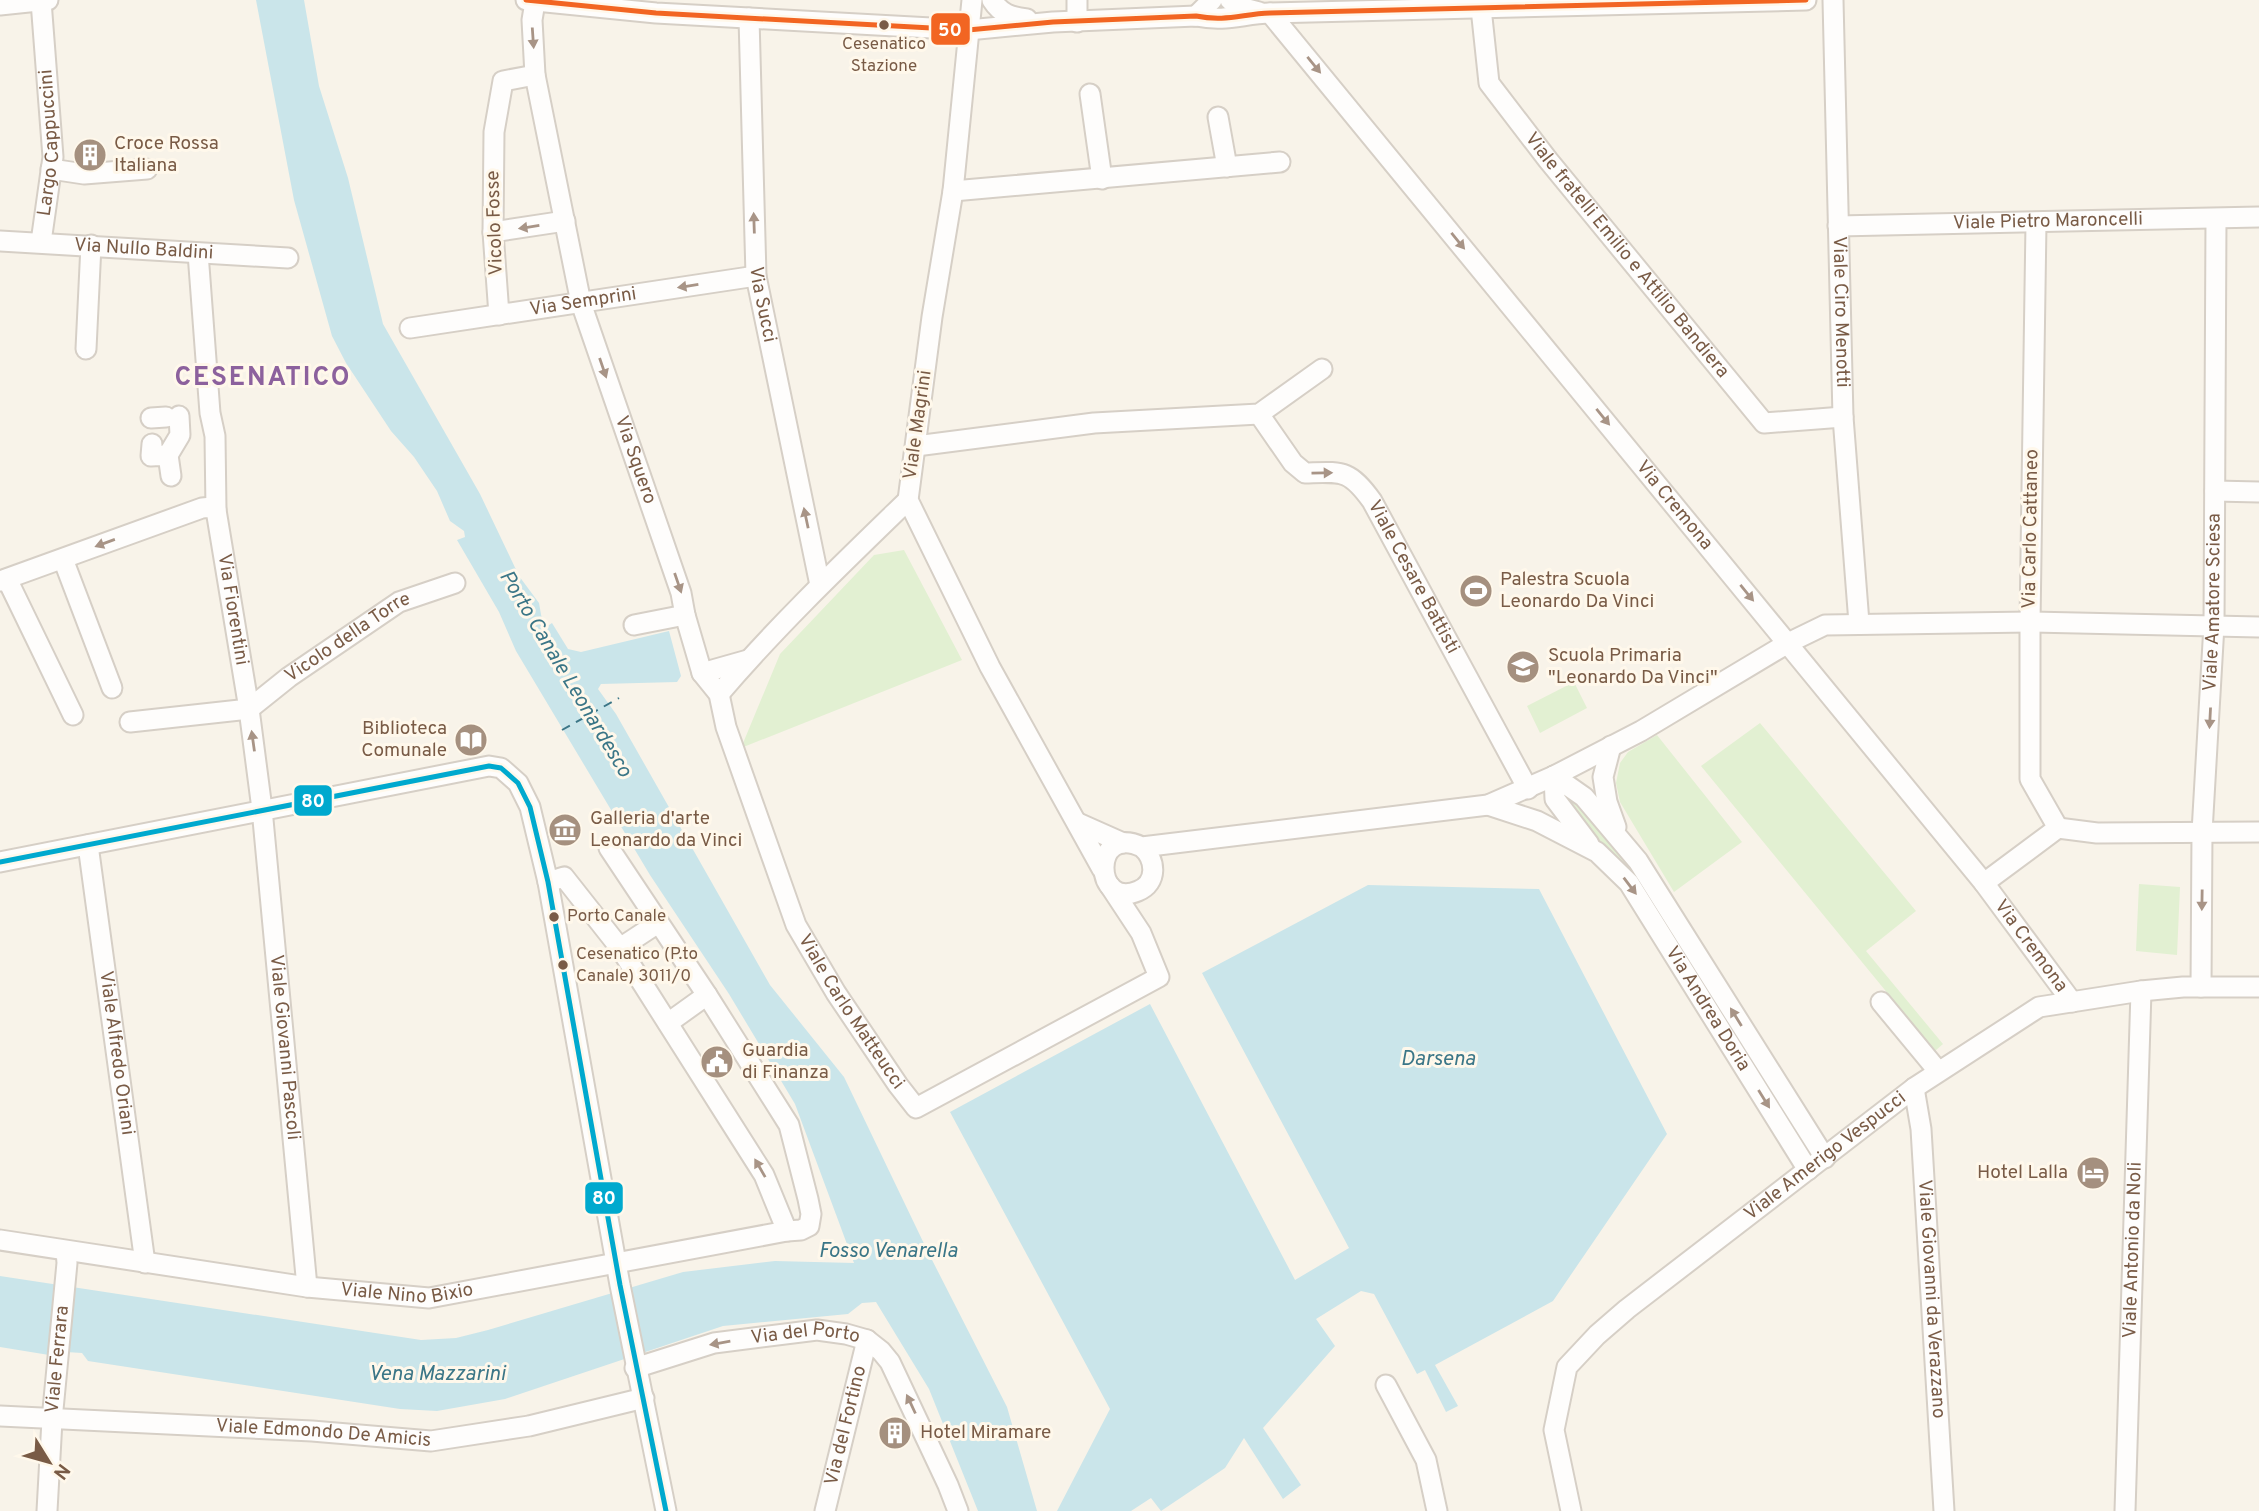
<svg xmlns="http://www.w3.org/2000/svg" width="2259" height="1511" font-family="Overpass,sans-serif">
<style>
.green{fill:#e2f0d2}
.water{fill:#cae5ea}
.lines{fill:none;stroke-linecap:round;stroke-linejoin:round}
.ferry{stroke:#3b7687;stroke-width:2;stroke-dasharray:9 7;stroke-linecap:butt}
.minor-casing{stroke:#d6cfc6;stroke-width:23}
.minor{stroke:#fefdfc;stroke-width:19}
.bus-1-casing{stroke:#fff8eb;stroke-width:10}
.bus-2-casing{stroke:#fff8eb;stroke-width:10}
.bus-1{stroke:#00a9ce;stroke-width:5}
.bus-2{stroke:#f26522;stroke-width:5}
.oneway{fill:#a89486}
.bus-dot{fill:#795b46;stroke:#fff8eb;stroke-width:2.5}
.labels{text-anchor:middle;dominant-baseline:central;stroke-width:6;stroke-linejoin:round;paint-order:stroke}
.bus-label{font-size:17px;fill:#795b46;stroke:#fff8eb;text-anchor:start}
.street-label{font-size:19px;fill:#795b46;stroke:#fff8eb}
.poi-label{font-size:19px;fill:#795b46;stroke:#fff8eb;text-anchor:start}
.water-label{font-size:21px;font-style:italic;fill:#3b7687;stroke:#fff8eb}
.district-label{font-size:26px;font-weight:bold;letter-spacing:2px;fill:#8c619d;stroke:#fff8eb}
.line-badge{stroke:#fff8eb;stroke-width:2.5}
.badge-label{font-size:19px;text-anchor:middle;font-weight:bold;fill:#fff}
</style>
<rect width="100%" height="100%" fill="#f8f3e9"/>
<!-- green -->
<path class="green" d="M904,550L962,660L741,748L780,654L874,555Z
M1574,682L1587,708L1540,733L1527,706Z
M1760,723L1916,911L1866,951L1943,1044L1935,1051L1701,766Z
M1657,735L1742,842L1674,892L1620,802L1616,783L1620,763L1628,752Z
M1563,792L1569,793L1637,870L1674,929L1668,933L1602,844L1566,808Z
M2139,884L2180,887L2177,955L2136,951Z"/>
<!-- water -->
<path class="water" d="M256,0H304L319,86L348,178L383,324L480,494L519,576L539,603L542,620L549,625L552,623L568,649L581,652L669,631L681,676L677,682L601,684L598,689L616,714L770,985L844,1077L928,1252L1007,1407L1037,1511H978L929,1389L876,1302L862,1303L848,1314L723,1326L505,1399L437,1411L400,1409L88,1361L82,1353L66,1352L49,1355L0,1347V1276L421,1340L456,1338L488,1330L683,1272L775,1261L854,1263L795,1104L729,994L650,875L516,651L499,612L457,540L465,537L464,531L450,521L437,491L414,457L391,431L346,363L332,336L294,200Z
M1368,885L1539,889L1667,1134L1553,1301L1435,1365L1458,1406L1446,1412L1425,1370L1417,1374L1374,1294L1361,1291L1316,1319L1335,1346L1263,1428L1301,1485L1283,1499L1244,1438L1225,1468L1161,1511L1151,1498L1131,1511H1057L1110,1409L950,1112L1150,1004L1295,1280L1349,1248L1202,973Z"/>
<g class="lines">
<!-- ferry -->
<path class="ferry" d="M562,730L619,698"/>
<defs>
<g id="minor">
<path d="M526,0L656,13L968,30L1053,22L1196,16C1226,22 1242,14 1270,13L1806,0"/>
<path d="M972,0L953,191L932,317L908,500L990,667L1102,869"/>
<path d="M992,0C1001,14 1011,17 1027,19"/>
<path d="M1077,0V22"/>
<path d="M1230,0L1240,7L1259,12"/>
<path id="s1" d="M1833,0L1843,417L1859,623"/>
<path id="s2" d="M535,2L532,20L535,75L581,303L681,593L685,615L702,673L719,694L726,727L796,925L836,993L898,1085L916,1108L1159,977L1141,933L1110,886"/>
<path d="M0,5L48,0"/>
<path id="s3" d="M1481,8L1489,83L1548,160L1764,423L1843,417"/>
<path id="s4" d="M1270,13L1984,883L2072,1002"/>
<path d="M1196,16L1212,0"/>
<path id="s5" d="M749,18L756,276L820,585"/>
<path d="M1090,94L1102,179"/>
<path d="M1218,117L1227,167"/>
<path d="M51,169L84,174L147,169"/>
<path d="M953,191L1280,162"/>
<path d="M2036,223L2030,622V779L2058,828"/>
<path id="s6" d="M1838,226L2259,217"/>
<path d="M493,232L565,221"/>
<path id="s7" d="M0,241L288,258"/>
<path id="s8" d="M41,242L53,157L41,1"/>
<path d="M198,253L210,413L215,436L216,510"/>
<path d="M499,315L493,232L494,132L503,81L535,75"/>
<path id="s9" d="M410,328L756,276"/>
<path d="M86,349L91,245"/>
<path id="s10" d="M1259,414L1293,463L1305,473C1342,472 1349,469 1372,501L1528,789"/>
<path d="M151,418L166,417"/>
<path d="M152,444L151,456L168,455L171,476"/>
<path d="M916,446L1094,423L1259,414L1322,369"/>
<path d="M168,455L180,435L179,416"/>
<path d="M2215,491L2259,492"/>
<path d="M63,559L112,688"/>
<path d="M7,579L73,715"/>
<path id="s11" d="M0,581L202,508L213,507L216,510L249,709L262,809L307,1287"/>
<path d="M634,625L685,615"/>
<path d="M702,673L748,660"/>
<path d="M719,694C778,625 843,563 908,500"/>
<path id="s12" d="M130,722L249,709L289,677L399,602L455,583"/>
<path d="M1611,746L1603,777L1607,802L1616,827"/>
<path d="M1554,776L1584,797L1638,861L1825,1158"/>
<path d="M1554,776L1555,799L1589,844"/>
<path id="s13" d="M1488,805L1537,821L1597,852L1629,883L1808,1170"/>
<path d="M1078,823L1123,843"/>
<path id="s14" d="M88,845L145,1263"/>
<path d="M1142,847C1156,859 1158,883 1138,891C1093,910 1091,823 1142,847L1488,805L1554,776L1641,731L1788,643L1825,625L2030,622L2259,627"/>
<path d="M0,862L489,766L501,768L518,783L530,807L548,882L620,1285L666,1511"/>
<path d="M548,882L564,877L620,948L764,1175L787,1231"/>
<path d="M1984,883L2058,828L2097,833L2259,832"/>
<path d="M620,948L658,923"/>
<path id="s15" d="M2201,987L2202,832L2214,625L2216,219"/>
<path d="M1881,1002L1938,1071"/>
<path d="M668,1023L707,995"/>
<path id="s16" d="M1914,1088L1921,1129L1944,1511"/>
<path id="s17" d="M0,1240L307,1287L429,1298L787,1231L801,1230L809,1226L811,1214L808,1199L789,1125L707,995L609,848"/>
<path id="s18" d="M635,1368L714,1343L817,1330L846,1334L867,1340L881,1351L890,1362L948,1485L958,1511"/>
<path d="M1386,1385L1426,1460L1437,1511"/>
<path id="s19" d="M0,1416L312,1431L431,1441L529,1426L644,1398"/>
<path id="s20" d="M47,1511L52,1420L67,1263L66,1251"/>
<path id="s21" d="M825,1511L867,1340"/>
<path id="s22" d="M1571,1511L1554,1430L1567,1367L1597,1335L1627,1309L1914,1088L2039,1007L2141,991L2183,987H2259"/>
<path id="s23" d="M2125,1511L2141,991"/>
</g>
</defs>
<!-- minor casing -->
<use href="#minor" class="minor-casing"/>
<!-- minor -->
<use href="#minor" class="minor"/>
<defs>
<path id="bus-1" d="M0,862L489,766L501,768L518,783L530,807L548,882L620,1285L666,1511"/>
<path id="bus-2" d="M526,0L656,13L968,30L1053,22L1196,16C1226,22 1242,14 1270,13L1806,0"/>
</defs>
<!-- bus-1 casing -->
<use href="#bus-1" class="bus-1-casing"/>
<!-- bus-2 casing -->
<use href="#bus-2" class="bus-2-casing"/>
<!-- bus-1 -->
<use href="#bus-1" class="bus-1"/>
<!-- bus-2 -->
<use href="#bus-2" class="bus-2"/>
</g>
<!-- one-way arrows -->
<defs><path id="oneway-solid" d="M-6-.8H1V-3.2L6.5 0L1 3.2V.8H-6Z" transform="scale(1.75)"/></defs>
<g class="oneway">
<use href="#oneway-solid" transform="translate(533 38) rotate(86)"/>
<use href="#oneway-solid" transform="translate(1314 65) rotate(51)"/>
<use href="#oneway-solid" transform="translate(754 223) rotate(-92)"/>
<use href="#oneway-solid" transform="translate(529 227) rotate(171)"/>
<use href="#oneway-solid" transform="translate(1458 241) rotate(51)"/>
<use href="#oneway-solid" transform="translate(688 286) rotate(171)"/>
<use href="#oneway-solid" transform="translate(603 368) rotate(71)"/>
<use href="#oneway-solid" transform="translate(1603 417) rotate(51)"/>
<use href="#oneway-solid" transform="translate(1322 473) rotate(-1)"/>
<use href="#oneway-solid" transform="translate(806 518) rotate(-102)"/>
<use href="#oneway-solid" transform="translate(105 543) rotate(160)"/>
<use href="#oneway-solid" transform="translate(678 583) rotate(71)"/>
<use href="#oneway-solid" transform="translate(1747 593) rotate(51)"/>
<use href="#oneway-solid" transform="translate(2210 718) rotate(93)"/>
<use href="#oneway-solid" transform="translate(253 741) rotate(-98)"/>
<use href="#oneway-solid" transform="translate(1630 886) rotate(53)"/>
<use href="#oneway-solid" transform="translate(2202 900) rotate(91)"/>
<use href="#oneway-solid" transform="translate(1736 1017) rotate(-122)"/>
<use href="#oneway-solid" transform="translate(1764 1099) rotate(58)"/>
<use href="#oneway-solid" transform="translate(760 1168) rotate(-120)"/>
<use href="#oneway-solid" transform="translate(720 1343) rotate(170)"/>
<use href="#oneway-solid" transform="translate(911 1404) rotate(-115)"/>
</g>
<!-- icons -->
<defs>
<symbol id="building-disc" viewBox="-11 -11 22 22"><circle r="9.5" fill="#a5907f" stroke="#fff8eb"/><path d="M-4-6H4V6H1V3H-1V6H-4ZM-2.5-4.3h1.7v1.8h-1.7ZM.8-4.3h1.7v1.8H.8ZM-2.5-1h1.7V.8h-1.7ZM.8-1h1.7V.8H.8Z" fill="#fff"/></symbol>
<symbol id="stadium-disc" viewBox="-11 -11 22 22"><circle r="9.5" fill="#a5907f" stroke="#fff8eb"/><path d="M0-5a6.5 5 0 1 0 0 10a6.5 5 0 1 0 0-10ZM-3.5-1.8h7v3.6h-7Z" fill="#fff"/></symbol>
<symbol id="school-disc" viewBox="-11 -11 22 22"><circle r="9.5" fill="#a5907f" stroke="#fff8eb"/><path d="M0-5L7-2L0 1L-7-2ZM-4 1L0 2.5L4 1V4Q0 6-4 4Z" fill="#fff"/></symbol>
<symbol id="library-disc" viewBox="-11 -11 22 22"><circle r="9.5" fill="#a5907f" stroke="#fff8eb"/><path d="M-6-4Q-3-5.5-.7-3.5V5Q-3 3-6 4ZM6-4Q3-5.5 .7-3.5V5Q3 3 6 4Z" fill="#fff"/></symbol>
<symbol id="museum-disc" viewBox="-11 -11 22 22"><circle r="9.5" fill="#a5907f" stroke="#fff8eb"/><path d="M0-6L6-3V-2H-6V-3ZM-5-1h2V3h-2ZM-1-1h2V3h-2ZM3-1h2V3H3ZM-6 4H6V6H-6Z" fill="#fff"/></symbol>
<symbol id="civic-disc" viewBox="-11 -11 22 22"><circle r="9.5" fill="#a5907f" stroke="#fff8eb"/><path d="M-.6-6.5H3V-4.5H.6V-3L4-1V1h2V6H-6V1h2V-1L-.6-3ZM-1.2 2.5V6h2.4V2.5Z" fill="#fff"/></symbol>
<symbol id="hotel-disc" viewBox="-11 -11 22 22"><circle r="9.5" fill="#a5907f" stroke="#fff8eb"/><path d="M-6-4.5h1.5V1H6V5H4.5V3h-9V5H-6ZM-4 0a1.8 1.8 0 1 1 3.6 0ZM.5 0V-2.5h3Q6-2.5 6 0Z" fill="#fff"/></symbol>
</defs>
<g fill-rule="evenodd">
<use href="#building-disc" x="71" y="136" width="38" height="38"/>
<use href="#stadium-disc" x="1457" y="572" width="38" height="38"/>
<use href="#school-disc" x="1504" y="648" width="38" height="38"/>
<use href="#library-disc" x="452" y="721" width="38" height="38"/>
<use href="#museum-disc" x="546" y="811" width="38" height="38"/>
<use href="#civic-disc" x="698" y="1043" width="38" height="38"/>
<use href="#hotel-disc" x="2074" y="1154" width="38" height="38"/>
<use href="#building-disc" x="876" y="1414" width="38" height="38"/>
</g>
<!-- markers -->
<g class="bus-dot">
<circle cx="884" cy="25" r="6"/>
<circle cx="554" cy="917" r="6"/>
<circle cx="563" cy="965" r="6"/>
</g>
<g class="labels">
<!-- bus labels -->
<g class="bus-label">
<text x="884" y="45" text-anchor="middle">Cesenatico<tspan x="884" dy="22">Stazione</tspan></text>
<text x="567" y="917">Porto Canale</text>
<text x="576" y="955">Cesenatico (P.to<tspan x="576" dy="22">Canale) 3011/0</tspan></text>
</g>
<!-- street labels -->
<g class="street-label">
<text stroke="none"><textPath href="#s8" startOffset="100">Largo Cappuccini</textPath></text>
<text stroke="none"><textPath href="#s6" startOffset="210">Viale Pietro Maroncelli</textPath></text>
<text transform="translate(495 223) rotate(-92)">Vicolo Fosse</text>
<text stroke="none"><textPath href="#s7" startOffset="144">Via Nullo Baldini</textPath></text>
<text stroke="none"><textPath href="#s3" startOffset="296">Viale fratelli Emilio e Attilio Bandiera</textPath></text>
<text stroke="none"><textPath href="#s9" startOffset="175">Via Semprini</textPath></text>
<text stroke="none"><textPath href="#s5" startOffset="287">Via Succi</textPath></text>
<text stroke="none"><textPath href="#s1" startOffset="312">Viale Ciro Menotti</textPath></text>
<text transform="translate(918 425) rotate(-82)">Viale Magrini</text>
<text stroke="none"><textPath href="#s2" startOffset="472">Via Squero</textPath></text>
<text stroke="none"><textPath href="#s4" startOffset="637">Via Cremona</textPath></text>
<text transform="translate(2031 529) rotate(-89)">Via Carlo Cattaneo</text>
<text stroke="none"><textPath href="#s10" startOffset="240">Viale Cesare Battisti</textPath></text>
<text stroke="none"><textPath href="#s15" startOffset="385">Viale Amatore Sciesa</textPath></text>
<text stroke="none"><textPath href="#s11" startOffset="331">Via Fiorentini</textPath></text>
<text stroke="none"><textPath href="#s12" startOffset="242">Vicolo della Torre</textPath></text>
<text stroke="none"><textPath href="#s4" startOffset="1204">Via Cremona</textPath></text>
<text stroke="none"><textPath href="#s13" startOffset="312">Via Andrea Doria</textPath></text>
<text stroke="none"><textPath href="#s2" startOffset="1069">Viale Carlo Matteucci</textPath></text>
<text stroke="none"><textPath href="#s11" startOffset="772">Viale Giovanni Pascoli</textPath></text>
<text stroke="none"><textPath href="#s14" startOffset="210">Viale Alfredo Oriani</textPath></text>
<text stroke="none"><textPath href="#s22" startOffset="481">Viale Amerigo Vespucci</textPath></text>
<text stroke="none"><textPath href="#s23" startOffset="261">Viale Antonio da Noli</textPath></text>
<text stroke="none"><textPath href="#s17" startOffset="411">Viale Nino Bixio</textPath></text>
<text stroke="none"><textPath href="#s16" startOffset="212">Viale Giovanni da Verazzano</textPath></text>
<text stroke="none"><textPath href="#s18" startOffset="175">Via del Porto</textPath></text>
<text stroke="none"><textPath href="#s20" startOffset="152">Viale Ferrara</textPath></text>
<text stroke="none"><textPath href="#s21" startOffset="88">Via del Fortino</textPath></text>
<text stroke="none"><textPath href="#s19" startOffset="324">Viale Edmondo De Amicis</textPath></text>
</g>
<!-- poi labels -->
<g class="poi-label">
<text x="114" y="144">Croce Rossa<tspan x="114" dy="22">Italiana</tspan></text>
<text x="1500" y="580">Palestra Scuola<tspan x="1500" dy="22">Leonardo Da Vinci</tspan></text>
<text x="1548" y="656">Scuola Primaria<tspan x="1548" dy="22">"Leonardo Da Vinci"</tspan></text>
<text x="447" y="729" text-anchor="end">Biblioteca<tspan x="447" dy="22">Comunale</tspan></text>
<text x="590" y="819">Galleria d'arte<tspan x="590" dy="22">Leonardo da Vinci</tspan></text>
<text x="742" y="1051">Guardia<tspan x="742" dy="22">di Finanza</tspan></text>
<text x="2068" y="1173" text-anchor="end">Hotel Lalla</text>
<text x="920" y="1433">Hotel Miramare</text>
</g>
<!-- water labels -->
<g class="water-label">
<text transform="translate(565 674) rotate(59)">Porto Canale Leonardesco</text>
<text x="1438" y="1059">Darsena</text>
<text x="888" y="1251">Fosso Venarella</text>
<text x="437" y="1374">Vena Mazzarini</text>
</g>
<!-- district labels -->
<g class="district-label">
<text x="263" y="378">CESENATICO</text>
</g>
</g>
<g class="line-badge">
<rect x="930" y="12" width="41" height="34" rx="7" fill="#f26522"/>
<rect x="293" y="784" width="40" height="33" rx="7" fill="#00a9ce"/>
<rect x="584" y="1181" width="40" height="34" rx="7" fill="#00a9ce"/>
</g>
<g class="badge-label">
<text x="950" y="36">50</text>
<text x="313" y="807">80</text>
<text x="604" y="1204">80</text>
</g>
<!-- north arrow -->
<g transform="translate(49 1462) rotate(127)" stroke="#fff8eb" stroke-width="5" paint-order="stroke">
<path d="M0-5L12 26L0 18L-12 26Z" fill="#795b46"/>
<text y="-10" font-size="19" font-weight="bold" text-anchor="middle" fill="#795b46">N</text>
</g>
</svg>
